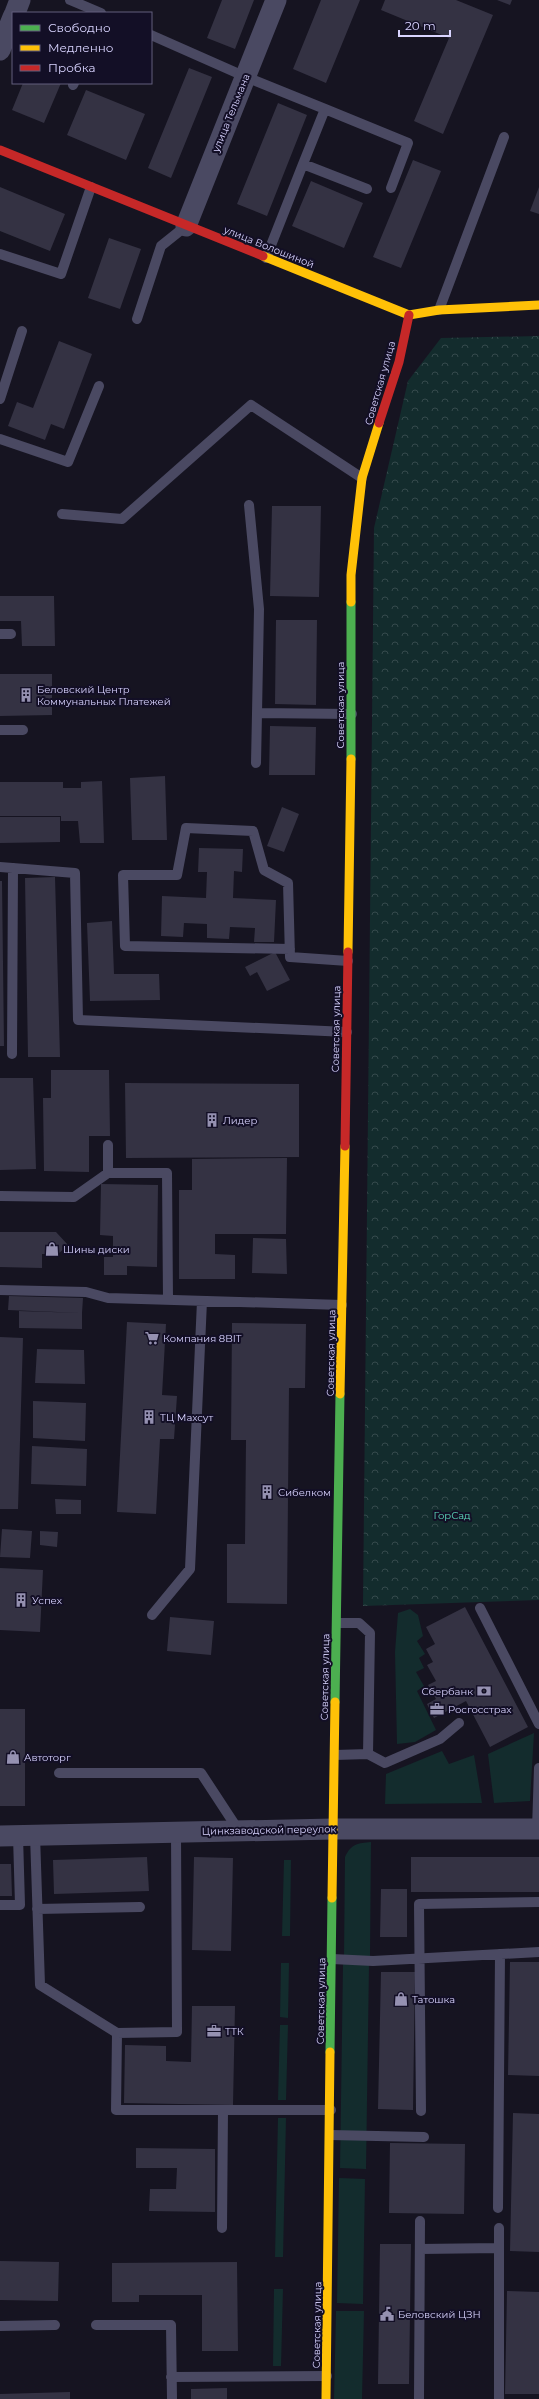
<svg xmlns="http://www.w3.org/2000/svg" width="539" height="2399" font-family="Montserrat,sans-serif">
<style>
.grass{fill:#132c2d}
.park{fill:url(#park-crowns)}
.building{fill:#343243}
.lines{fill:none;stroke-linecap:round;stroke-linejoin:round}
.lane{stroke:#4a4962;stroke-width:10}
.street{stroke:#4a4962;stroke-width:21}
.fast{stroke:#4caf50;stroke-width:9}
.slow{stroke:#ffc107;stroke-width:9}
.jam{stroke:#c62828;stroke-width:9}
.labels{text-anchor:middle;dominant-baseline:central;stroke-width:4;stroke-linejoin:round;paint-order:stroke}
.street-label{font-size:10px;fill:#d9d4ff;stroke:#130f26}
.poi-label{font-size:10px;fill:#d9d4ff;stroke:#130f26;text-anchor:start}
.park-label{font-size:10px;fill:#5fe0c0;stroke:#130f26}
</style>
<defs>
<pattern id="park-crowns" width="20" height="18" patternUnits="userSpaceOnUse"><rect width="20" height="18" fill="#132c2d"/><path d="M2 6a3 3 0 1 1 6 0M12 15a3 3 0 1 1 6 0" fill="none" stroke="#354a4c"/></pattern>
</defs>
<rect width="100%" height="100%" fill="#161421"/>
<!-- grass -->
<path class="grass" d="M410,1609L418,1615L423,1636L417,1641L425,1654L419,1658L424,1668L416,1672L424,1686L417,1691L436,1730L415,1742L397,1744L395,1652L398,1613Z
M534,1733L530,1801L494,1803L488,1754Z
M442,1751L449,1764L474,1755L482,1803L385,1804L386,1774Z
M371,1842L370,1957L344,1956L345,1857C351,1844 358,1843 371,1842Z
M284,1860H291L290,1936H282Z
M281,1963H289L288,2018L280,2017Z
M343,1964L369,1965L366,2169L340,2168Z
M280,2025H288L286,2100H278Z
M278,2118H286L283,2257H275Z
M339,2178L365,2179L363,2304L337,2303Z
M274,2289H283L281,2366H273Z
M336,2311H364L362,2399H334Z"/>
<!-- park -->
<path class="park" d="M539,336V1600L363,1606L374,528L408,381L441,338Z"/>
<!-- building -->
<path class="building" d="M222,0H254L235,49L207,38Z
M321,0H360L326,83L293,69Z
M385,0H456L493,15L443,134L414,121L449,38L381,10Z
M497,0H512L510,5Z
M189,68L212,77L171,178L148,168Z
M23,83H61L44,123L12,110Z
M86,90L145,114L126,160L67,135Z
M278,103L307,115L267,216L237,204Z
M413,160L441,171L401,268L373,257Z
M311,181L363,203L344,248L292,226Z
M0,187L65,214L50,251L0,231Z
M539,187V214L530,211Z
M109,238L141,249L120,309L88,298Z
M59,341L92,354L64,429L51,424L45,440L8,426L17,402L33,408Z
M272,506H321L319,597L270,596Z
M0,596H54L55,646H22L21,621H0Z
M276,620H317L316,705L275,704Z
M0,674H52V715L0,716Z
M270,726L316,727L315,775H269Z
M165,776L167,840H132L130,778Z
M102,781L104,843H80L78,821H61V816H0V782H63V788H81V782Z
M282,807L299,814L284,852L267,846Z
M0,817H60V842L0,843Z
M199,848L243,849L242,872L234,871L233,898L276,900L274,942H254L255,928L230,927L229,939L207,938V924L184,923L183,937L161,936L162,896L206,898L207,872H198Z
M55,877L60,1057H28L25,878Z
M0,881H2L4,1046H0Z
M112,921L114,974H159L160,1000L90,1001L87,923Z
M275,952L290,980L267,991L257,972L250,976L245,967Z
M51,1070H109L110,1136H89V1172L44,1171L43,1098H51Z
M0,1078H33L36,1169L0,1170Z
M125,1083L299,1084V1157L126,1158Z
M287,1158L286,1234H215V1254L235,1255V1279H179V1190H192V1159Z
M101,1184L158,1185L157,1267L127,1266V1275H104V1257H113V1236L100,1235Z
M0,1232H56L68,1245L58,1254H42V1268L0,1267Z
M253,1238L286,1239L287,1274L252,1273Z
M9,1296L83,1298L82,1313L8,1310Z
M19,1311L82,1313V1329L19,1328Z
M127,1322L166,1324L162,1395L177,1396L174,1439H160L156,1514L117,1512Z
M232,1323L306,1324L305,1388H289L287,1604L227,1603V1544H245L246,1440H231Z
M0,1337L23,1338L18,1509H0Z
M37,1349L84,1350L85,1384L35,1383Z
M33,1401L86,1403L85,1441L33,1438Z
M32,1446L87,1449L86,1486L31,1484Z
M55,1499L81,1500V1514H56Z
M2,1529L32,1531L30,1558L0,1557Z
M40,1531L58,1532L57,1547L40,1545Z
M0,1568L43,1570L40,1632L0,1630Z
M465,1607L528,1727L490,1747L466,1701L434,1718L427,1704L436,1699L428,1685L436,1681L427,1665L433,1662L426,1649L435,1644L426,1627Z
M170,1617L214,1621L211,1655L167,1651Z
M0,1709H25V1806H0Z
M147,1857L149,1891L54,1894L53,1860Z
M194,1857L233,1858L231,1951L192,1950Z
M411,1857H539V1892H411Z
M0,1864H11L12,1896H0Z
M381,1889H407V1937H380Z
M510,1962H539V2076L508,2075Z
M381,1972H415L413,2110L378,2109Z
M192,2006H235L233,2105L124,2103L125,2045L166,2046V2061L191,2062Z
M513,2113L539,2114V2252L510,2251Z
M390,2143L465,2144L464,2214L389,2213Z
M136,2148L215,2149V2212L149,2211L150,2189H176L177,2168H136Z
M380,2244H411L409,2384H378Z
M0,2261L59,2262L58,2301L0,2300Z
M237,2262L238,2351H202V2295H139V2302H112V2263Z
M507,2291L539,2292V2394H505Z
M227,2388V2399H191V2389Z
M70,2392V2399H0V2394Z"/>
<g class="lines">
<!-- lane -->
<path class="lane" d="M70,0L101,13
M151,35L246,77L325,109L303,164L367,189
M73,85L74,83
M325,109L408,143L391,188
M0,254L61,274L91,187
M266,258L303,164
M439,310L504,137
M137,319L161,246L186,226
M0,399L22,331
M0,439L68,462L99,386
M249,505L259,609L257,713L352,714
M62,514L122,519L251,405L362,478
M0,634H11
M0,730H23
M256,763L257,713
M0,867L75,873L78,1020L347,1032
M290,949L125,946L123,875H177L186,828L253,831L264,870L288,883L290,957L348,961
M12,1054L13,868
M108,1145V1173
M0,1196L74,1197L108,1173H167L168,1300
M0,1290L86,1292L108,1298L342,1305
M480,1608L539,1724
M152,1615L190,1569L202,1301
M368,1754L385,1763L440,1739L459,1723
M335,1755L368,1754L370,1633L359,1623H337
M59,1773H201L239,1831
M537,1829L539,1768
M35,1835L40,1985L117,2033L177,2032L176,1832
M0,1905H20L18,1836
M37,1909L140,1907
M332,1959L373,1961L539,1952
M117,2033L116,2110H331
M421,2111L419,1904L539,1902
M330,2135L424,2137
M498,2208L500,1954
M222,2228L223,2110
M420,2249L499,2248
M96,2325H171L172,2399
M0,2326L55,2325
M171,2377L327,2376
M419,2399L420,2221
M499,2399V2228"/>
<!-- street -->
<path class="street" d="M15,13L20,0
M0,50L13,17
M186,226L276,0
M0,1836L333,1829H539"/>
<!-- fast -->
<path class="fast" d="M351,602V759
M335,1702L340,1394
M330,2052L332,1898"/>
<!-- slow -->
<path class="slow" d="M263,256L409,315L439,310L539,305
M351,602V575L362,478L379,423
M348,952L351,759
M340,1394L345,1146
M332,1898L335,1702
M326,2399L330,2052"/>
<!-- jam -->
<path class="jam" d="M0,150L263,256
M379,423L399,362L409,315
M345,1146L348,952"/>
</g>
<!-- icons -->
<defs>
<symbol id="building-bare" viewBox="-9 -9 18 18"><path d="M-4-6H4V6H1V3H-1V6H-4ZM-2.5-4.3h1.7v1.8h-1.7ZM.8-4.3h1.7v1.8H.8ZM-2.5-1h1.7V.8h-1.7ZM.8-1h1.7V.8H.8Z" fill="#9591b1" stroke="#130f26" stroke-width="2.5" paint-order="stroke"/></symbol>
<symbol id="shop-bare" viewBox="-9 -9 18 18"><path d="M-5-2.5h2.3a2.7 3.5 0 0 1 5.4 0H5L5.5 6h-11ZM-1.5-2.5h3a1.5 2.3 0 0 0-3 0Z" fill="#9591b1" stroke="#130f26" stroke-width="2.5" paint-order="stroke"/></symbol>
<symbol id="supermarket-bare" viewBox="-9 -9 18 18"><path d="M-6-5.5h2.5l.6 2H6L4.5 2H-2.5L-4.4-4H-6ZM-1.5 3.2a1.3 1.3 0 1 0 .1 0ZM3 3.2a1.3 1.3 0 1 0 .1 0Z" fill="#9591b1" stroke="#130f26" stroke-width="2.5" paint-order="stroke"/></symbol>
<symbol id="bank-bare" viewBox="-9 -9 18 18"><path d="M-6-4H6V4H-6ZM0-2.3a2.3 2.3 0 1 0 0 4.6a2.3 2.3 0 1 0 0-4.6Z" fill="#9591b1" stroke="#130f26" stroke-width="2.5" paint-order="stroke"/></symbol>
<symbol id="office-bare" viewBox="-9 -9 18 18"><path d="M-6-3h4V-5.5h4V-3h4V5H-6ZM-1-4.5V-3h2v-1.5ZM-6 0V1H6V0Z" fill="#9591b1" stroke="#130f26" stroke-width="2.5" paint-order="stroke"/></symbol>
<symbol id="civic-bare" viewBox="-9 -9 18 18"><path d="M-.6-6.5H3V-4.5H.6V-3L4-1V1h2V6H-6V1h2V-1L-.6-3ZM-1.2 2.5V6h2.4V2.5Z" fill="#9591b1" stroke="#130f26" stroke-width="2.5" paint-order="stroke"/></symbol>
</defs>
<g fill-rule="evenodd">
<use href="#building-bare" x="16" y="685" width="20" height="20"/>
<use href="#building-bare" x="202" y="1110" width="20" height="20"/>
<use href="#shop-bare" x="42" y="1239" width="20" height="20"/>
<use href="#supermarket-bare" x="142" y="1328" width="20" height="20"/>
<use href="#building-bare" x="139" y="1407" width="20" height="20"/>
<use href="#building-bare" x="257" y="1482" width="20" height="20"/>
<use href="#building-bare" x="11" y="1590" width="20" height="20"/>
<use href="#bank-bare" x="474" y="1681" width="20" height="20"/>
<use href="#office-bare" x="427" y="1699" width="20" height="20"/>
<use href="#shop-bare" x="3" y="1747" width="20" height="20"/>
<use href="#shop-bare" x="391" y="1989" width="20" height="20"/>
<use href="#office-bare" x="204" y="2021" width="20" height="20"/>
<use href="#civic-bare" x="377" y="2304" width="20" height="20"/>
</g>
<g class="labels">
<!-- street labels -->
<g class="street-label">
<text transform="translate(231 113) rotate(-68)">улица Тельмана</text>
<text transform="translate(269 247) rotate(22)">улица Волошиной</text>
<text transform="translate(380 383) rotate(-74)">Советская улица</text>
<text transform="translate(340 705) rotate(-90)">Советская улица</text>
<text transform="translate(336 1029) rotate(-89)">Советская улица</text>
<text transform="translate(331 1353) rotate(-89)">Советская улица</text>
<text transform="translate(325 1677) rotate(-89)">Советская улица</text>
<text transform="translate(269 1830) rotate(-1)">Цинкзаводской переулок</text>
<text transform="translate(321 2001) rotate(-89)">Советская улица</text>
<text transform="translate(317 2325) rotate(-89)">Советская улица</text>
</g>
<!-- poi labels -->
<g class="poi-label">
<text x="37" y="689">Беловский Центр<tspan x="37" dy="12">Коммунальных Платежей</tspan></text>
<text x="223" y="1120">Лидер</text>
<text x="63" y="1249">Шины диски</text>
<text x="163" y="1338">Компания 8BIT</text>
<text x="160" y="1417">ТЦ Махсут</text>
<text x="278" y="1492">Сибелком</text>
<text x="32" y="1600">Успех</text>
<text x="473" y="1691" text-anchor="end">Сбербанк</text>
<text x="448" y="1709">Росгосстрах</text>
<text x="24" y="1757">Автоторг</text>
<text x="412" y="1999">Татошка</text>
<text x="225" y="2031">ТТК</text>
<text x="398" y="2314">Беловский ЦЗН</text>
</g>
<!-- park labels -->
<g class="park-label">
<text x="452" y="1515">ГорСад</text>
</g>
</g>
<!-- legend -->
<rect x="12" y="12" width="140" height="72" fill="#130f26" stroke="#625e7d"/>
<rect x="20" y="25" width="20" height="6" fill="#4caf50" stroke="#625e7d"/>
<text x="48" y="32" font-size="12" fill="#d9d4ff">Свободно</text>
<rect x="20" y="45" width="20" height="6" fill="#ffc107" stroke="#625e7d"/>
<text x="48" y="52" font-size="12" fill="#d9d4ff">Медленно</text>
<rect x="20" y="65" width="20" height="6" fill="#c62828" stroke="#625e7d"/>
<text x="48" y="72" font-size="12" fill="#d9d4ff">Пробка</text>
<!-- scale -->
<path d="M399 30v6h51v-6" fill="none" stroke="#d9d4ff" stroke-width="2"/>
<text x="405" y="30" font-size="12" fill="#d9d4ff" stroke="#130f26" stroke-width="3" paint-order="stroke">20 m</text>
</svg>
